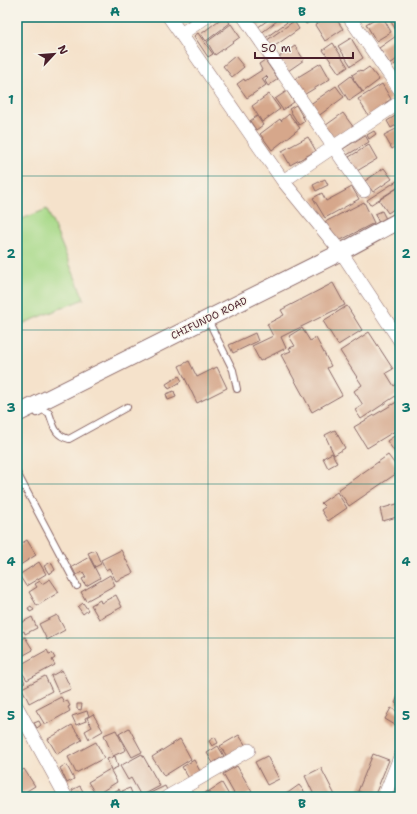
<svg xmlns="http://www.w3.org/2000/svg" width="417" height="814" font-family="'Shantell Sans',sans-serif">
<style>
.green{fill:#a7d988;stroke:#787c5a}
.building{fill:#d6a78b}
.lines{fill:none;stroke-linecap:round;stroke-linejoin:round}
.service-casing{stroke:#866363;stroke-width:8}
.minor-casing{stroke:#866363;stroke-width:14}
.tertiary-casing{stroke:#866363;stroke-width:18}
.service{stroke:#fff;stroke-width:6}
.minor{stroke:#fff;stroke-width:13}
.tertiary{stroke:#fff;stroke-width:16}
.grid{fill:none;stroke:#0f766e;stroke-width:1;stroke-opacity:0.55}
.labels{text-anchor:middle;dominant-baseline:central;stroke-width:3;stroke-linejoin:round;paint-order:stroke}
.street-label{font-size:10px;fill:#4a1f2b;stroke:#f7f3e8}
.neatline{fill:none;stroke:#0f766e;stroke-width:1.5}
.grid-label{font-size:13px;text-anchor:middle;font-weight:bold;fill:#0f766e}
</style>
<rect width="100%" height="100%" fill="#f7f3e8"/>
<filter id="ink" filterUnits="userSpaceOnUse"><feTurbulence type="fractalNoise" baseFrequency=".025" numOctaves="2"/><feDisplacementMap in="SourceGraphic" scale="8" xChannelSelector="R" yChannelSelector="G"/><feConvolveMatrix kernelMatrix="1 2 1 2 8 2 1 2 1" color-interpolation-filters="sRGB"/></filter>
<filter id="wash" filterUnits="userSpaceOnUse"><feTurbulence type="fractalNoise" baseFrequency=".012" numOctaves="4" result="noise"/><feDisplacementMap in="SourceGraphic" scale="16" xChannelSelector="R" yChannelSelector="G"/><feGaussianBlur stdDeviation="0.9" result="paint"/><feColorMatrix in="noise" values="0 0 0 0 0 0 0 0 0 0 0 0 0 0 0 0 0 1.4 0 .05"/><feComposite in="paint" operator="in"/></filter>
<g filter="url(#wash)">
<rect width="100%" height="100%" fill="#f5e2cb"/>
<!-- green -->
<path class="green" d="M47,209L84,299L17,326V221Z"/>
<g id="blocks">
<!-- building -->
<path class="building" d="M186,17H200L191,23Z
M223,17H225L230,23L206,41L201,34Z
M249,17H272L257,28Z
M282,17H288L290,20L264,39L260,34Z
M301,17H316L306,24Z
M327,17H335L343,29L325,41L315,25Z
M378,17H383L391,32L376,41L366,24Z
M388,17H400V27L396,30Z
M294,21L299,29L272,48L266,41Z
M231,24L240,37L215,55L207,42Z
M198,33L213,54L208,57L194,36Z
M399,34L400,57L390,64L379,48Z
M351,38L363,58L351,66L338,46Z
M333,43L348,67L339,73L323,50Z
M295,46L304,60L288,71L279,57Z
M235,56L244,67L232,77L223,66Z
M265,60L278,79L268,86L265,81L268,78L266,76L262,79L266,85L247,98L237,84L244,79L245,81L262,70L259,64Z
M399,61L400,70L393,74L389,69Z
M321,63L330,79L302,96L293,80Z
M369,67L379,80L363,92L353,79L354,78L352,75L360,70L362,72Z
M351,76L362,92L349,101L339,85Z
M382,84L391,99L384,104L386,108L370,118L358,99Z
M336,86L344,97L317,117L309,105Z
M287,91L294,102L283,110L275,99Z
M269,94L280,109L262,122L252,106Z
M296,105L305,121L299,125L289,109Z
M343,113L354,128L333,143L322,128Z
M400,113V123L391,128L387,121Z
M289,114L300,128L272,150L260,134L280,119L281,121Z
M257,116L263,125L256,130L250,121Z
M400,127V144L392,149L384,135Z
M374,131L376,134L369,139L367,135Z
M365,135L369,142L347,155L343,149Z
M308,137L316,151L290,165L282,151Z
M369,145L377,159L357,171L349,157Z
M384,168L392,179L373,192L365,181Z
M325,179L328,185L316,191L313,185Z
M400,179V186L370,205L367,200Z
M352,187L359,199L325,218L313,198L322,193L326,201Z
M399,187L400,205L388,213L379,200Z
M364,202L374,223L335,243L325,222Z
M382,211L386,219L379,223L375,214Z
M333,283L345,305L281,337L286,348L260,361L252,346L273,336L267,324L284,315L281,310Z
M347,306L362,330L338,345L323,321Z
M302,328L310,341L316,338L331,366L327,368L342,395L312,412L281,355L291,351L289,348L295,346L289,336Z
M369,332L393,369L386,373L394,386L400,382V393L361,419L355,410L363,405L354,391L362,385L340,351Z
M255,333L258,341L233,353L229,345Z
M189,361L197,377L217,367L227,388L197,403L179,366Z
M179,376L182,381L169,389L166,384Z
M174,391L176,397L168,400L166,394Z
M400,400V428L367,448L354,427Z
M335,430L345,448L334,455L325,435Z
M400,432V446L394,451L387,441Z
M332,453L337,463L328,468L323,458Z
M388,455L400,471L349,506L338,490Z
M337,492L347,508L328,521L321,510L325,507L321,503Z
M400,503V516L383,521L380,509Z
M27,540L36,555L17,567V546Z
M95,550L101,564L95,567L88,553Z
M121,550L133,573L116,581L109,568L106,570L101,560Z
M89,557L100,578L86,586L82,579L86,577L83,572L76,575L72,567Z
M39,562L46,574L26,586L19,575Z
M51,562L55,570L49,574L44,566Z
M110,575L115,585L86,601L81,592Z
M50,579L59,592L37,606L29,592L37,587L35,584L40,581L42,584Z
M116,595L122,607L99,619L91,605L100,600L101,603Z
M83,603L88,610L83,614L78,607Z
M31,606L34,610L30,612L28,608Z
M57,615L65,630L47,640L39,624Z
M32,617L37,628L25,634L24,631L18,634L17,625Z
M25,637L33,650L22,656L23,657L18,660L17,642Z
M47,650L49,654L52,653L55,658L52,660L55,665L27,680L18,666Z
M62,670L71,689L59,694L51,676Z
M20,674L25,682L17,687V676Z
M45,676L52,691L29,703L22,688Z
M400,691V706L395,703Z
M61,697L64,702L67,700L70,706L68,707L70,711L45,725L36,710Z
M77,704H82L81,710L77,709Z
M391,708L400,713V716L395,725L385,719Z
M87,711L89,716L85,718L86,721L76,725L72,716Z
M93,714L103,731L89,739L85,731L92,727L87,718Z
M39,721L41,725L37,728L34,723Z
M72,725L82,740L57,754L48,739Z
M129,728L142,752L132,757L119,734Z
M116,730L126,750L113,756L104,735Z
M239,735L246,746L228,758L220,746Z
M215,737L218,743L212,746L209,741Z
M180,739L191,759L164,776L152,757Z
M96,742L104,758L76,773L68,757Z
M218,746L224,756L213,763L207,753Z
M142,754L160,786L141,796L131,778L128,780L120,766Z
M373,754L389,760L374,797H372L358,791Z
M115,756L118,767L111,770L107,759Z
M267,756L279,779L267,785L255,762Z
M194,760L201,773L190,780L182,767Z
M66,764L74,779L67,783L60,768Z
M237,766L252,792L244,797H236L223,774Z
M321,768L336,797H315L305,776Z
M24,769L35,786L22,794L17,786V774Z
M110,769L117,782L96,795L88,782Z
M222,783L230,797H213L209,791Z
M299,785L308,796L282,797Z
M80,786L85,795L90,792L93,797H75L72,790Z
M165,786L169,794L162,797H147L146,795Z
M130,788L133,796L124,797L122,791Z
M119,789L123,797H104Z
M208,791L211,797H197Z"/>
</g>
</g>
<g filter="url(#ink)">
<use href="#blocks" fill-opacity="0" stroke="#866363" stroke-width="1"/>
<g class="lines">
<defs>
<path id="service" d="M208,320L233,370L237,389
M37,413L43,410L49,413C54,426 54,435 69,439L127,407
M17,473L77,586"/>
<path id="minor" d="M169,17L283,181L341,252L400,341
M244,17L364,191
M349,17L400,90
M181,34L206,17
M283,181L400,102
M17,707L66,797
M167,797L249,750
M384,797L400,757"/>
<path id="tertiary" d="M17,414L341,252L400,220"/>
</defs>
<!-- service casing -->
<use href="#service" class="service-casing"/>
<!-- minor casing -->
<use href="#minor" class="minor-casing"/>
<!-- tertiary casing -->
<use href="#tertiary" class="tertiary-casing"/>
<!-- service -->
<use href="#service" class="service"/>
<!-- minor -->
<use href="#minor" class="minor"/>
<!-- tertiary -->
<use href="#tertiary" class="tertiary"/>
</g>
</g>
<!-- grid -->
<path class="grid" d="M208,17V797M17,176H400M17,330H400M17,484H400M17,638H400"/>
<g class="labels">
<!-- street labels -->
<g class="street-label">
<text transform="translate(209 318) rotate(-26)">CHIFUNDO ROAD</text>
</g>
</g>
<!-- margin -->
<rect width="417" height="814" fill="none" stroke="#f7f3e8" stroke-width="44"/>
<!-- north arrow -->
<g transform="translate(54 54) rotate(64)" stroke="#f7f3e8" stroke-width="3" paint-order="stroke">
<path d="M0-3L7 15L0 10L-7 15Z" fill="#4a1f2b"/>
<text y="-6" font-size="11" font-weight="bold" text-anchor="middle" fill="#4a1f2b">N</text>
</g>
<!-- scale -->
<path d="M255 52v6h98v-6" fill="none" stroke="#4a1f2b" stroke-width="2"/>
<text x="261" y="52" font-size="12" fill="#4a1f2b" stroke="#f7f3e8" stroke-width="3" paint-order="stroke">50 m</text>
<rect x="22" y="22" width="373" height="770" class="neatline"/>
<g class="grid-label">
<text x="115" y="16">A</text>
<text x="302" y="16">B</text>
<text x="11" y="104">1</text>
<text x="406" y="104">1</text>
<text x="11" y="258">2</text>
<text x="406" y="258">2</text>
<text x="11" y="412">3</text>
<text x="406" y="412">3</text>
<text x="11" y="566">4</text>
<text x="406" y="566">4</text>
<text x="11" y="720">5</text>
<text x="406" y="720">5</text>
<text x="115" y="808">A</text>
<text x="302" y="808">B</text>
</g>
</svg>
